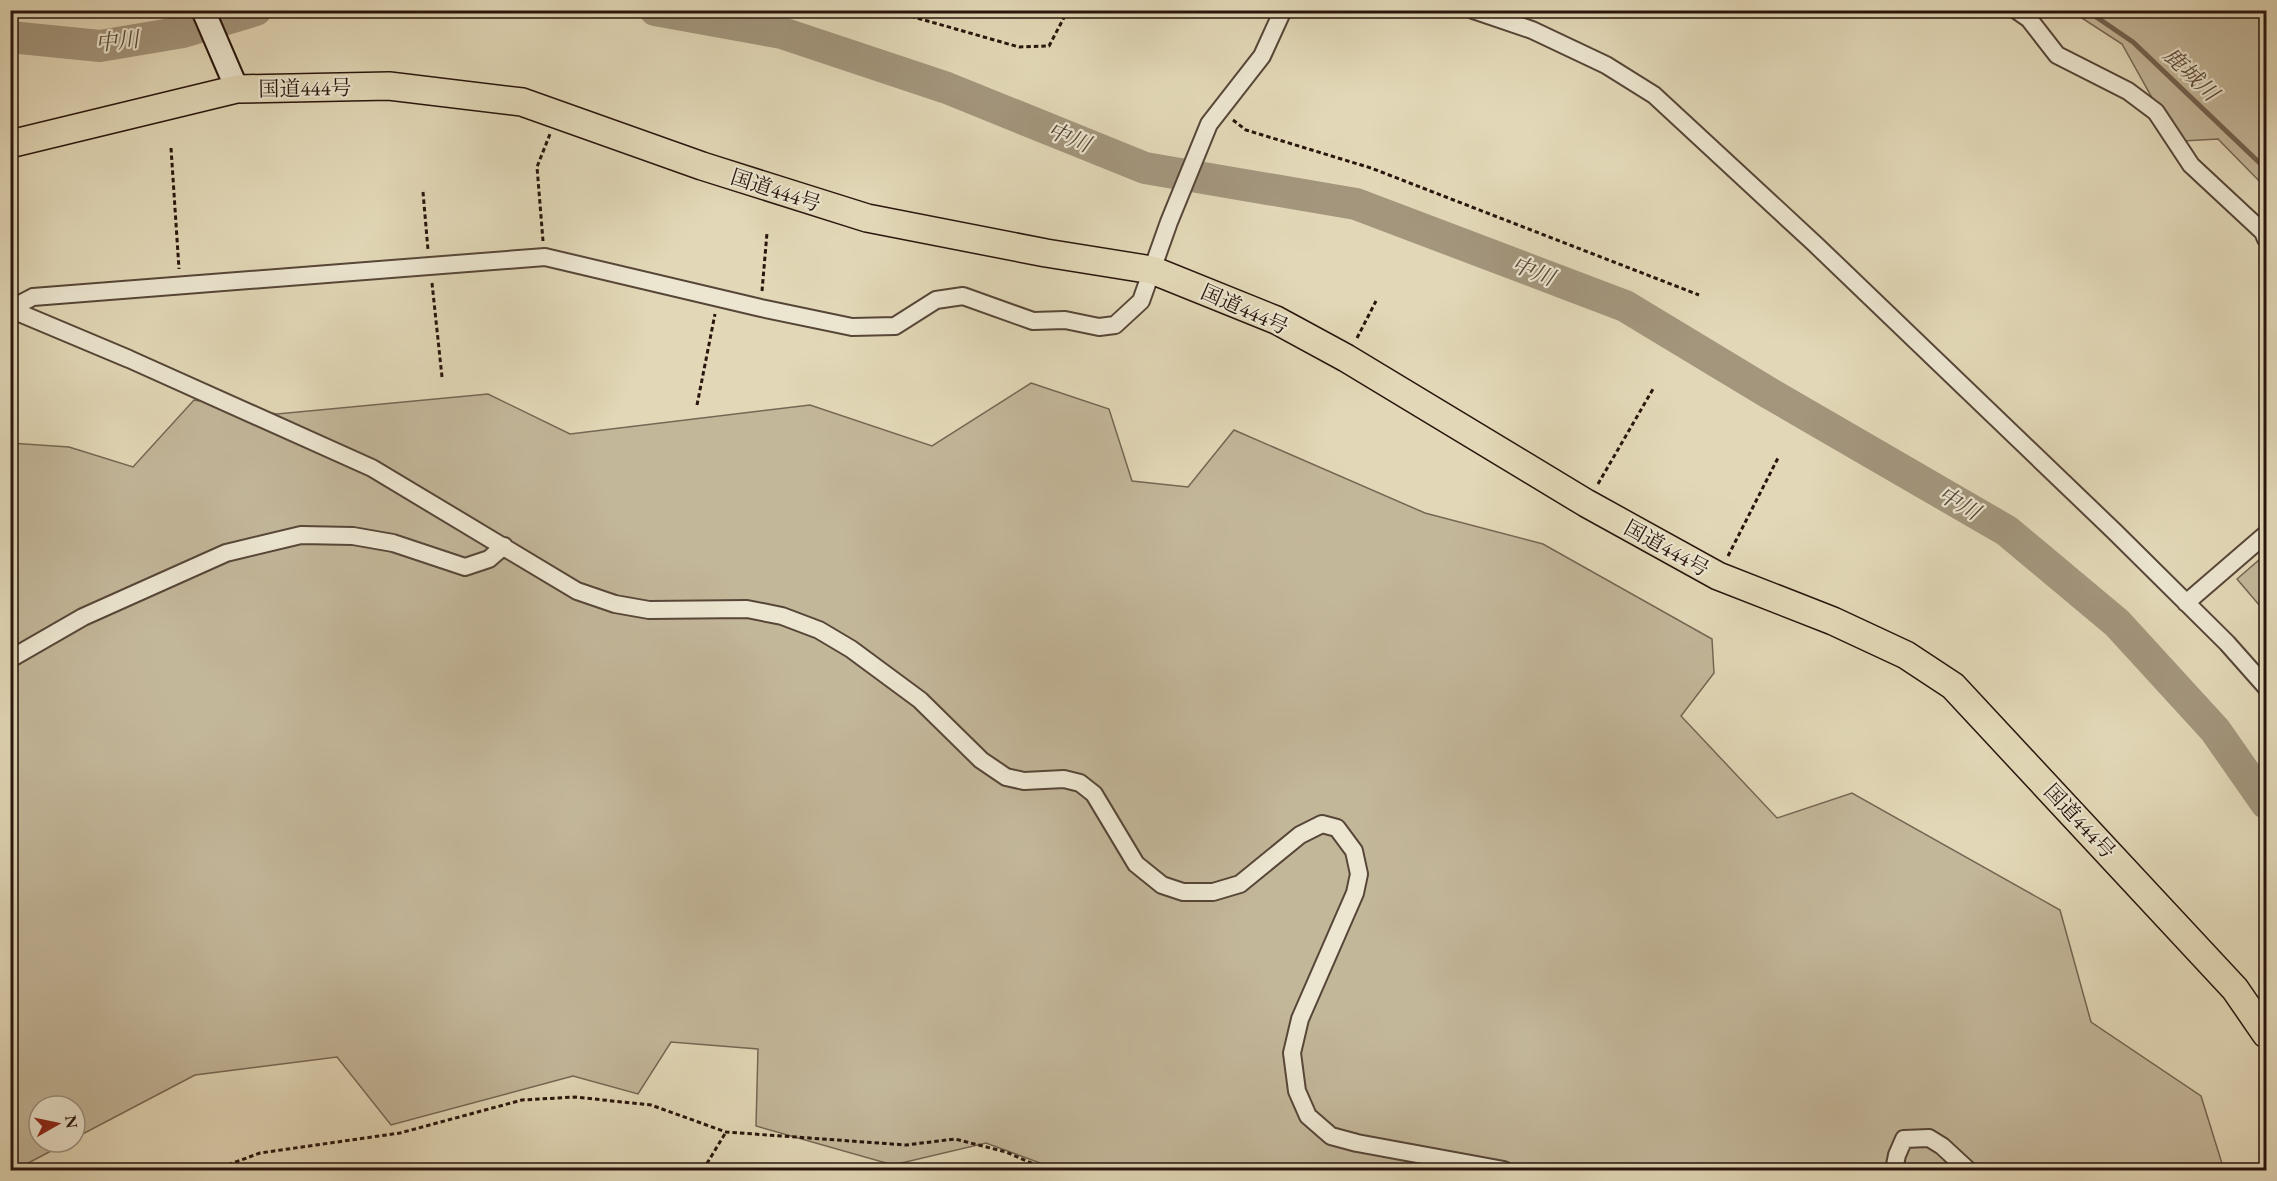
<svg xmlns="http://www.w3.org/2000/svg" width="2277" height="1181" font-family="'EB Garamond','Noto Serif JP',serif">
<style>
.green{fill:#c3b79a;stroke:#766654;stroke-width:1.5}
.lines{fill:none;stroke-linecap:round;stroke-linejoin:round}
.stream{stroke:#726250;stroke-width:5}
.river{stroke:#a3967d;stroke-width:32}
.minor-casing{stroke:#574638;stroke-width:20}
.secondary-casing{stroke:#29150d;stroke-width:26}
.trunk-casing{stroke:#29150d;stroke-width:30}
.path{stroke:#29150d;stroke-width:3;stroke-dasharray:4.5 3;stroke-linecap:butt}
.minor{stroke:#ece6d0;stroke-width:16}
.secondary{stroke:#ece6d0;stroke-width:22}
.trunk{stroke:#e2d8b7;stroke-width:27}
.labels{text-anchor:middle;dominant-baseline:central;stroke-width:4.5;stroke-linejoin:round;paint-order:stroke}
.street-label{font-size:21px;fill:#29150d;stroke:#ece6d0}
.water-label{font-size:22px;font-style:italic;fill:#5a493a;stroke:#ece6d0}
</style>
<rect width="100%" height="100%" fill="#e2d8b7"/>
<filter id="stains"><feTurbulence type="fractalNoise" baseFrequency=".00333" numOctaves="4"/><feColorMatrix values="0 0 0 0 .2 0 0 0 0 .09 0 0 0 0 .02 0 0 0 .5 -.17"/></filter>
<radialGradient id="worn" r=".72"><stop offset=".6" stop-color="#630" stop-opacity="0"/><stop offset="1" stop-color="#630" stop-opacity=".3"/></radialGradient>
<!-- green -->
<path class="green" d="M2071,11H2266V188L2218,139L2183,141L2155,103L2122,44Z
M1031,383L1109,409L1132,481L1188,487L1234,430L1425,513L1543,544L1712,639L1714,673L1681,716L1777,818L1852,793L2060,910L2091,1022L2201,1096L2224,1170H1059L986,1143L893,1165L756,1126L758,1049L671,1042L638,1094L573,1076L391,1125L337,1057L195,1075L75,1138V1106H39V1142H68L17,1169L14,1088L10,1087V443L69,447L133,467L194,400L277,414L488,394L570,434L810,405L932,446Z
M2266,554V613L2237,579Z"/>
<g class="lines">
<!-- stream -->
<path class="stream" d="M2086,10L2133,42L2266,169"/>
<!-- river -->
<path class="river" d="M655,10L782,33L947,88L1145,168L1356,204L1625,306L1769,393L2007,531L2117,623L2215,730L2266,803
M10,37L100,46L183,32L256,10"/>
<defs>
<path id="minor" d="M1473,10L1532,30L1606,65L1654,95L1815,244L2115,532L2227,643L2266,687
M2016,10L2029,19L2057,55L2128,91L2156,112L2191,165L2263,232L2266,239
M10,309L129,359L372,468L577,591L615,604L649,610L747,609L782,616L819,630L851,649L920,700L981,760L1006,777L1024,781L1064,779L1080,783L1094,794L1136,864L1162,885L1183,892H1213L1240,884L1300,835L1322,824L1337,828L1354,851L1359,874L1355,893L1300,1019L1292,1053L1297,1091L1308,1116L1331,1136L1357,1143L1504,1170
M10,309L33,297L545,257L761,308L852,327L895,326L936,300L963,296L1033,321L1065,320L1099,327L1115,325L1141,301L1169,222L1209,124L1262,56L1283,10
M2186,603L2266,534
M10,659L83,617L226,553L301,535L353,536L393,543L465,567L489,559L504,546
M1894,1170L1897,1155L1904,1139L1929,1138L1942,1146L1968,1170"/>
<path id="secondary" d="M203,10L237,89"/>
<path id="trunk" d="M10,144L237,89L389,86L522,102L702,166L867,218L1046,253L1152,270L1276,320L1346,358L1586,503L1718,576L1833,621L1906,655L1953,686L2235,989L2266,1034"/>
</defs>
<!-- minor casing -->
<use href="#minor" class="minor-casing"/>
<!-- secondary casing -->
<use href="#secondary" class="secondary-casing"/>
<!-- trunk casing -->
<use href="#trunk" class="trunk-casing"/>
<!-- path -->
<path class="path" d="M889,10L1019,47L1049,46L1068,10
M1233,120L1246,130L1371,168L1699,295
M171,148L179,269
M423,192L428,250
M543,241L537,167L550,134
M432,283L442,377
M762,291L767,233
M1357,338L1376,301
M697,405L715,314
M1598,484L1653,389
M1728,556L1779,456
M214,1170L260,1153L400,1133L522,1100L575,1097L651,1105L726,1132L906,1145L955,1139L1006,1152L1047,1170
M703,1170L726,1132"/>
<!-- minor -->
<use href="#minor" class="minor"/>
<!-- secondary -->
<use href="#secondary" class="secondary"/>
<!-- trunk -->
<use href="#trunk" class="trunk"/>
</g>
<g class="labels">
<!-- street labels -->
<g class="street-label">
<text transform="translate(305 88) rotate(-1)">国道444号</text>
<text transform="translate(776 190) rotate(18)">国道444号</text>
<text transform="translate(1245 309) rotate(24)">国道444号</text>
<text transform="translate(1667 548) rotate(29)">国道444号</text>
<text transform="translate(2080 821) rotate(47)">国道444号</text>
</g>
<!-- water labels -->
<g class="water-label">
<text transform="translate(117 41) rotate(-6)">中川</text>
<text transform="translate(2191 74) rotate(44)">鹿城川</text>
<text transform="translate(1069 137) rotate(22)">中川</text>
<text transform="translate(1533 271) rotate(21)">中川</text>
<text transform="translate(1959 503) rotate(30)">中川</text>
</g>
</g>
<!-- margin -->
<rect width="2277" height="1181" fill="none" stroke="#e2d8b7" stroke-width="36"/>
<rect x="12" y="12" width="2253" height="1157" fill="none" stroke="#29150d" stroke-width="3"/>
<rect x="18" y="18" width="2241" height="1145" fill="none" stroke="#29150d" stroke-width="1.5"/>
<!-- north arrow -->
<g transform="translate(57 1124) rotate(81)"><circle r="28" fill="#ece6d0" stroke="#9e9282" stroke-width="1.5"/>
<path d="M0-4.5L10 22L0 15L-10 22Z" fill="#8f2418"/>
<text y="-9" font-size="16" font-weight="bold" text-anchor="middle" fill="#29150d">N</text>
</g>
<rect width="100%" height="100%" filter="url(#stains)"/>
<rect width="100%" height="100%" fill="url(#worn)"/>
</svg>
